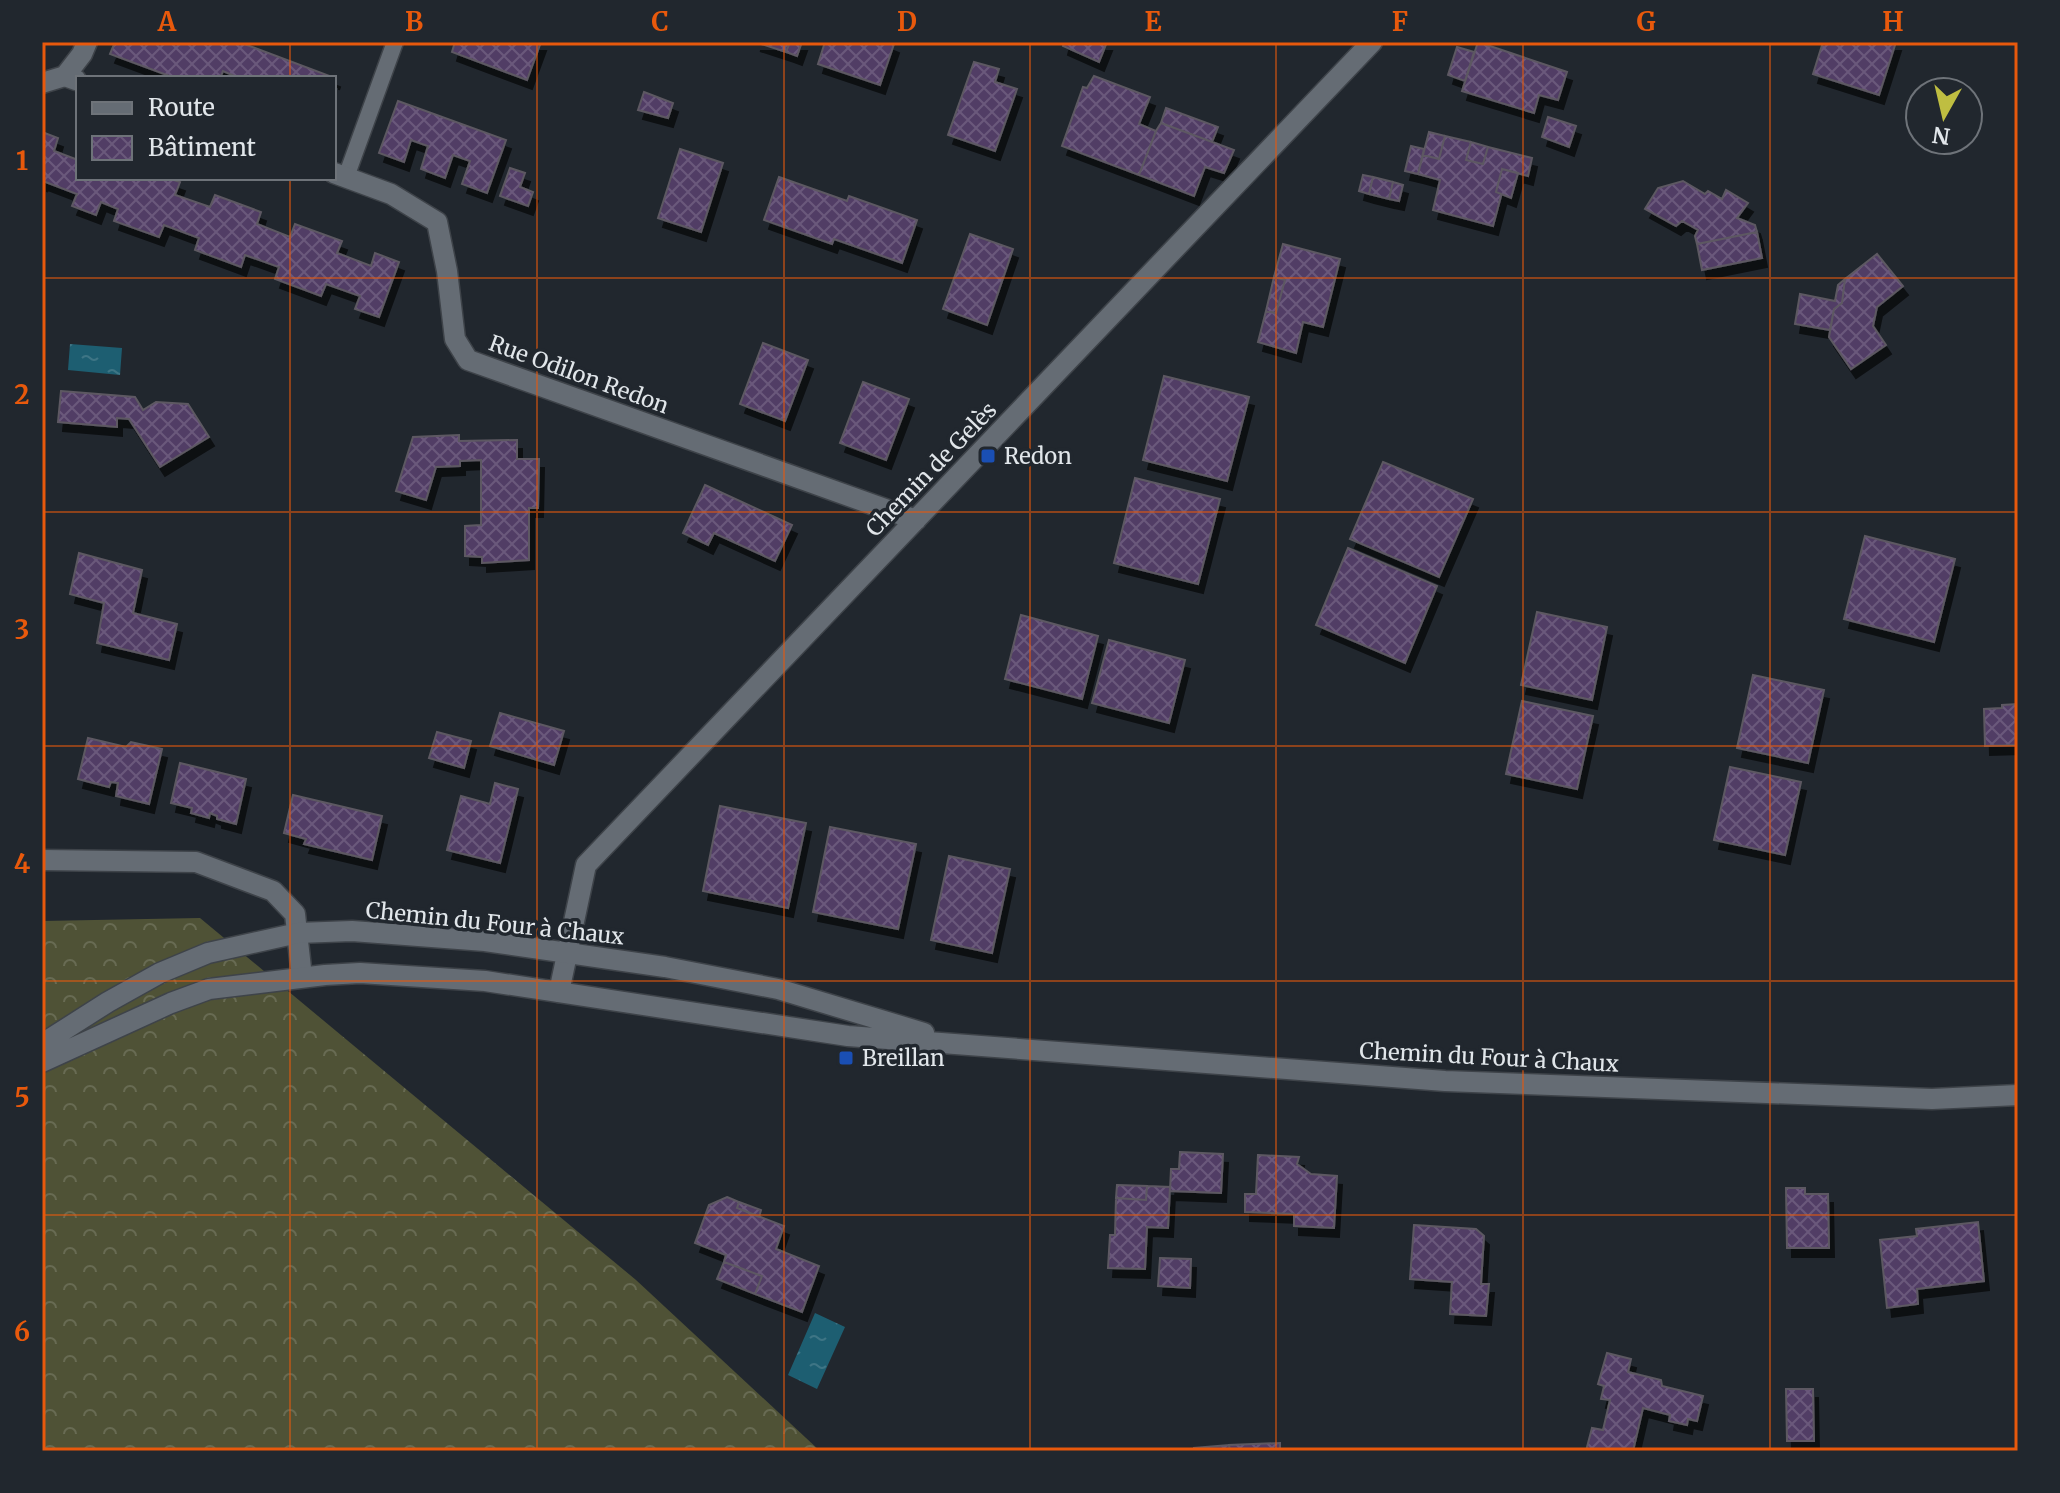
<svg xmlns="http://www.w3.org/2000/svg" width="2060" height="1493" font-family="Merriweather,serif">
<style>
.forest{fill:url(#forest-crowns)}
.water{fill:url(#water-ripples)}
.building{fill:url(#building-cross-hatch);stroke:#5d5962;stroke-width:2;filter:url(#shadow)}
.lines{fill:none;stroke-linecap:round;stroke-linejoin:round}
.service-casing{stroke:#3e4349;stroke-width:19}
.minor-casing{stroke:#3e4349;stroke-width:23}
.tertiary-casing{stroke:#3e4349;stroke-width:23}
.service{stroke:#656c74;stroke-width:16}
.minor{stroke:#656c74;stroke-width:20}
.tertiary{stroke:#656c74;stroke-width:20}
.grid{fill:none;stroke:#e8590c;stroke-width:2;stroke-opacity:0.55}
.transit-dot{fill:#1a4fb4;stroke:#21272e;stroke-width:3}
.labels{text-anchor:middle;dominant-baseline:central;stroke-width:7;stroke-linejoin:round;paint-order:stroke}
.street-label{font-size:22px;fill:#e1e6ea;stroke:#21272e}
.poi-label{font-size:22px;fill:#e1e6ea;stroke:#21272e;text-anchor:start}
.neatline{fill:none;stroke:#e8590c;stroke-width:3}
.grid-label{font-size:26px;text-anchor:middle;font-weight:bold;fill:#e8590c}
</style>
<defs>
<pattern id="forest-crowns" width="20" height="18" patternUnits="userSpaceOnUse" patternTransform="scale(2)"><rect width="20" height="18" fill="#4f5236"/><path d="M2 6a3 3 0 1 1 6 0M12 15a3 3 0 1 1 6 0" fill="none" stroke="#686b53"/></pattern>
<pattern id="water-ripples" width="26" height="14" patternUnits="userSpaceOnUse" patternTransform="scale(2)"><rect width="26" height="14" fill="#1d5e71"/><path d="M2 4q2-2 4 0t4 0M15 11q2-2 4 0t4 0" fill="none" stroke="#3e7585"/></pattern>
<pattern id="building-cross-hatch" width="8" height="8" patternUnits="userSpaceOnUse" patternTransform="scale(2)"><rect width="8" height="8" fill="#513d65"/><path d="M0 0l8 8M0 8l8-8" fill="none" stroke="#6a597b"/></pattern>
<filter id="shadow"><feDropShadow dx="5" dy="9" stdDeviation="0" flood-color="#0009"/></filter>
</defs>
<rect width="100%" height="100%" fill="#21272e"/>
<!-- forest -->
<path class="forest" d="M200,918L636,1280L820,1451H42V921Z"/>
<!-- water -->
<path class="water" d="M70,344L122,348L120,375L68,370Z
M815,1313L845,1327L817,1389L788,1375Z"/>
<!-- building -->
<path class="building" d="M115,42H239L335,78L334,81V78H239L223,71L220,78H175L110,54Z
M455,42H541L527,80L452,52Z
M755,42H790L786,52Z
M790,42H802L797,56L786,52Z
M825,42H889L894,44L880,85L818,64Z
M1064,42H1107L1099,62L1063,46Z
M1478,42L1567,72L1558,100L1539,95L1534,113L1462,91Z
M1823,42H1896L1879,95L1813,74Z
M1457,47L1474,52L1465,81L1448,75Z
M974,62L999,69L995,82L1017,89L995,151L948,135Z
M1094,76L1150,97L1139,124L1156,131L1139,175L1062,146L1083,87L1087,88Z
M644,92L673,103L668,118L638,110Z
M398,101L506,140L487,193L462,184L470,161L453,155L445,178L421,169L428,146L411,140L404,162L379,153Z
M1166,108L1218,127L1212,142L1161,123Z
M1548,117L1576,126L1569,147L1542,137Z
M1161,123L1234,150L1224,173L1205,167L1194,196L1139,175L1156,131Z
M42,132L58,138L54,151L78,160V178H168L180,182L175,195L210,207L215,195L261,212L257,224L290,237L295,224L342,241L337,253L371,266L375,253L399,262L379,317L355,309L360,296L326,284L321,296L275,279L279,267L245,255L241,267L195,250L199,238L164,225L159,237L114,221L118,209L101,202L96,215L72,206L77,194L43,181L42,183Z
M1429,132L1445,136L1439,159L1423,155Z
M1445,136L1471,142L1466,160L1483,164L1488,147L1532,158L1528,176L1502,169L1496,192L1501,194V196L1493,226L1433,210L1440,180L1418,174L1423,155L1439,159Z
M1471,142L1488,147L1483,164L1466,160Z
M1411,146L1424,149L1418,174L1405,171Z
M680,149L723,163L701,232L658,218Z
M510,168L525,173L520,187L533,192L528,206L500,196Z
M1502,169L1518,173L1511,198L1496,192Z
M1363,175L1373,177L1369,194L1359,191Z
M779,177L847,201L849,196L917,220L902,263L834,239L832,244L764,220Z
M1373,177L1393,182L1389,199L1369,194Z
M1683,181L1705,194L1708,191L1722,199L1726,190L1748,203L1737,218L1755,225L1757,232L1697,244L1695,236L1698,230L1682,221L1676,226L1645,209L1658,188Z
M1393,182L1403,185L1399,201L1389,199Z
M1757,232L1762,258L1702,270L1697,244Z
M970,234L1013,249L987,325L943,309Z
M1283,244L1340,259L1323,327L1303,322L1296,353L1258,342L1266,311L1276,313L1285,280L1274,277Z
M1877,254L1903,286L1877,307L1873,326L1886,345L1851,369L1829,337L1834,309L1842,303L1845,279Z
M1274,277L1285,280L1276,313L1266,311Z
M1845,279L1842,303L1834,309L1830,330L1795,324L1800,294L1835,301L1838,285Z
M763,343L808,360L785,421L740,404Z
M1164,376L1249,397L1227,481L1143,460Z
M863,382L909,399L886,460L840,443Z
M61,391L135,397L143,410L156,402L188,404L209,437L160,467L129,419L117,418V427L58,422Z
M459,435V441L517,440V459H539L538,508H529V560L482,563V557L465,556V526L481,525V460L460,461V466L436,467L426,500L396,491L413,437Z
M1383,462L1473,499L1439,577L1350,539Z
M1135,478L1220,499L1198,584L1114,563Z
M705,485L792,525L775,561L714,533L708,545L683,533Z
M1865,536L1955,559L1934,642L1844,619Z
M1348,548L1437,586L1405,663L1316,625Z
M79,553L142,570L133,613L177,624L169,660L97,643L104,603L70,594Z
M1537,612L1607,627L1592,700L1521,685Z
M1021,615L1098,636L1082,699L1005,679Z
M1109,640L1185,660L1169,723L1092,703Z
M1753,675L1824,690L1808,763L1737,748Z
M1522,701L1593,716L1577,789L1506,774Z
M2018,704V745L1985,746L1984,709L2002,708V705Z
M500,713L564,731L554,765L490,746Z
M437,732L471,741L464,768L429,758Z
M88,738L126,747L131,742L162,749L149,804L116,796L118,783L111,782L109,787L78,779Z
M180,763L246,779L236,824L217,819V816L210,813L209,818L191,813L192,808L171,803Z
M1730,767L1801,782L1785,855L1714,840Z
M495,783L518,789L500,863L447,850L461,796L490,804Z
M293,795L382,816L372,860L304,844L306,839L284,833Z
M720,806L806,823L788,908L703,891Z
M830,827L916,844L898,929L813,912Z
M949,856L1010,869L992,953L931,940Z
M1180,1152L1223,1154L1221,1193L1170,1191L1171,1169H1179Z
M1258,1155L1299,1157L1297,1164L1311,1174L1337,1176L1334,1228L1294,1226V1214L1245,1212V1194H1256Z
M1117,1185L1147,1186L1146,1200L1116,1198Z
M1147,1186L1170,1187L1168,1228L1147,1227L1145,1269L1108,1268L1110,1235H1115L1116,1198L1146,1200Z
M1786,1188H1805V1194H1828L1829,1248H1787Z
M727,1197L739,1202L737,1208L784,1226L776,1249L819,1266L802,1312L755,1294L762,1276L724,1262L726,1255L695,1243L709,1205Z
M739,1202L761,1210L759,1217L737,1208Z
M1978,1222L1984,1281L1917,1289L1918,1304L1887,1308L1880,1240L1917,1236L1916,1229Z
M1414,1225L1476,1229L1484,1236L1481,1284H1489L1486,1316L1450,1314L1452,1282L1410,1279Z
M1160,1258L1191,1259L1190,1288L1158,1286Z
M724,1262L762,1276L755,1294L717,1279Z
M1607,1353L1631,1359L1628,1372L1661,1380L1662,1386L1703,1396L1697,1421L1688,1419L1687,1425L1669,1421L1670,1415L1643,1408L1633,1451H1586L1592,1428L1603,1430L1610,1400L1601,1399L1604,1386L1598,1384Z
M1786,1389H1813L1814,1441H1787Z
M1280,1443V1451H1230L1229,1445Z
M1229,1445L1230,1451H1194V1448Z"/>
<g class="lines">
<defs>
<path id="service" d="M346,177L395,42"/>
<path id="minor" d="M65,76L82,54L87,42
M42,83L65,76L76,80
M334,173L391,194L437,222L447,271L455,339L468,360L916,520
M42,860L196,862L273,891L295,914L302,977
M559,992L586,865L1372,42"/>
<path id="tertiary" d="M42,1044L108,1002L160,973L208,953L298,933L352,931L485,941L665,967L778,989L924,1033
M42,1062L171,1003L209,989L325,975L360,973L485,981L848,1036L1445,1081L1932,1099L2018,1095"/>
</defs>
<!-- service casing -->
<use href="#service" class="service-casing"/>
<!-- minor casing -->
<use href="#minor" class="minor-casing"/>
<!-- tertiary casing -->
<use href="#tertiary" class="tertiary-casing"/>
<!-- service -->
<use href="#service" class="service"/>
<!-- minor -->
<use href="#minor" class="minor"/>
<!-- tertiary -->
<use href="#tertiary" class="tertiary"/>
</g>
<!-- grid -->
<path class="grid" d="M290,42V78M537,42V1451M784,42V1451M1030,42V1451M1276,42V1451M1523,42V1451M1770,42V1451M290,178V1451M42,278H2018M42,512H2018M42,746H2018M42,981H2018M42,1215H2018"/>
<!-- markers -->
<g class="transit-dot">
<rect x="980" y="448" width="16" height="16" rx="4"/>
<rect x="838" y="1050" width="16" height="16" rx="4"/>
</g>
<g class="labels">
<!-- street labels -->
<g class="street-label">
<text transform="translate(579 374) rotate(20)">Rue Odilon Redon</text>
<text transform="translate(931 469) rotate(-46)">Chemin de Gelès</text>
<text transform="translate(495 923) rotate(6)">Chemin du Four à Chaux</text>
<text transform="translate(1489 1057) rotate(3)">Chemin du Four à Chaux</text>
</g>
<!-- poi labels -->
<g class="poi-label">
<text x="1004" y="456">Redon</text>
<text x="862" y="1058">Breillan</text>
</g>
</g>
<!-- border -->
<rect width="2060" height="1493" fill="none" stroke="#21272e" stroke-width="88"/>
<!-- legend -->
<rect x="76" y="76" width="260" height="104" fill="#21272e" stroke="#6e7379" stroke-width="2"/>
<rect x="92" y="102" width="40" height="12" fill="#656c74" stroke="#6e7379" stroke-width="2"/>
<text x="148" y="116" font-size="24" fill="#e1e6ea">Route</text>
<rect x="92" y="136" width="40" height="24" fill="url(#building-cross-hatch)" stroke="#6e7379" stroke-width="2"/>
<text x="148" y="156" font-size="24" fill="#e1e6ea">Bâtiment</text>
<!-- north arrow -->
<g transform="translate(1944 116) rotate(188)"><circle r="38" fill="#21272e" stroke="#6e7379" stroke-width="2"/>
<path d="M0-6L14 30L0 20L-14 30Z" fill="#bfbe41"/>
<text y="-12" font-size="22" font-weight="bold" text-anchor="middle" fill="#e1e6ea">N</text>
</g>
<rect x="44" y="44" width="1972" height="1405" class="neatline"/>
<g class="grid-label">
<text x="167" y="31">A</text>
<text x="414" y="31">B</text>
<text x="660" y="31">C</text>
<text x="907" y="31">D</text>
<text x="1153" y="31">E</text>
<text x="1400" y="31">F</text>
<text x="1646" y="31">G</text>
<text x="1893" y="31">H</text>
<text x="22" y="170">1</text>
<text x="22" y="404">2</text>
<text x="22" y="639">3</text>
<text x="22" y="873">4</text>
<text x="22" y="1107">5</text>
<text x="22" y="1341">6</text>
</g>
</svg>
